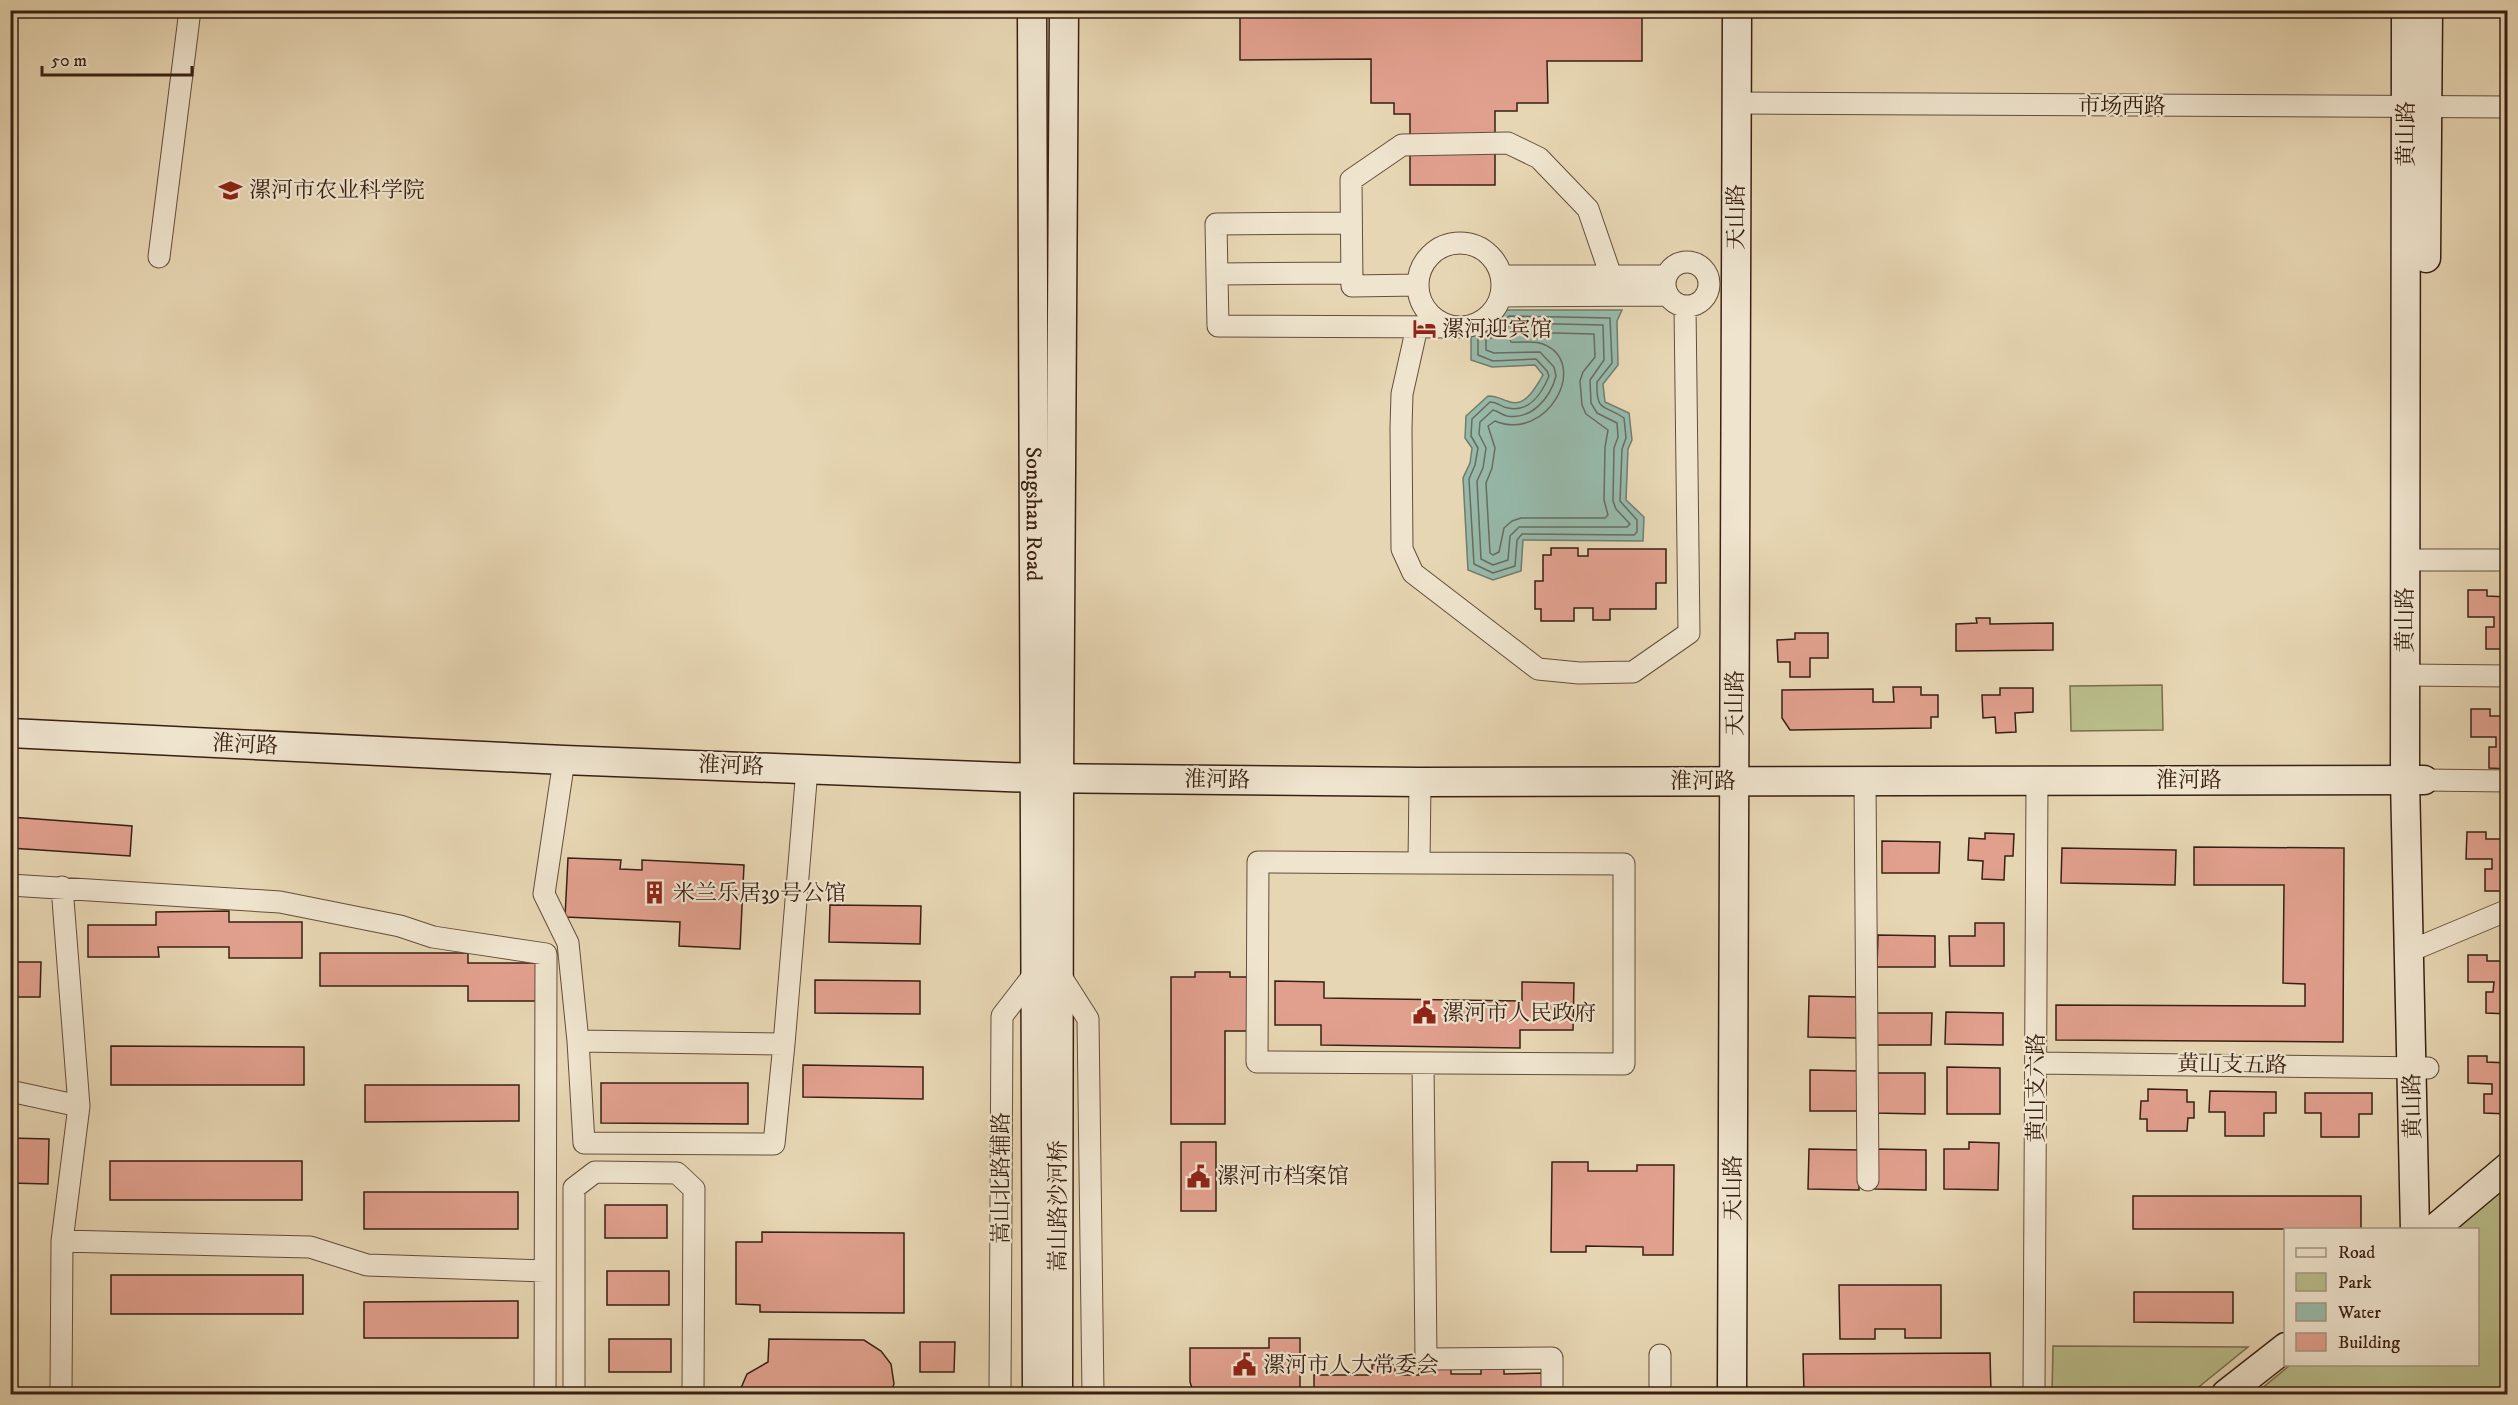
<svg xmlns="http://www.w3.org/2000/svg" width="2518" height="1405" font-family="'IM FELL DW Pica','Noto Serif SC',serif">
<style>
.green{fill:#b9bd8a;stroke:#796e4e;stroke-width:1.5}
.water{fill:#97b9aa;stroke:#717c6d;stroke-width:1.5}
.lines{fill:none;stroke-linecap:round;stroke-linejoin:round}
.shore{stroke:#686c5e;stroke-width:1.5}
.building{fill:#e1a08e;stroke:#392012;stroke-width:1.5}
.street-casing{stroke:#644e3a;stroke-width:23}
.secondary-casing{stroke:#392012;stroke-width:31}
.street{stroke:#efe4ce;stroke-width:21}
.secondary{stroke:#efe4ce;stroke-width:28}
.labels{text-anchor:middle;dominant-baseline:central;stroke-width:4.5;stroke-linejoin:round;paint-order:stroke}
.street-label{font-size:22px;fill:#392012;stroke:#efe4ce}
.poi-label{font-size:22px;fill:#392012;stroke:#efe4ce;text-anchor:start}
</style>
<rect width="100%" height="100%" fill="#e7d6b3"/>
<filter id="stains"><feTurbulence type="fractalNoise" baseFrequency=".00333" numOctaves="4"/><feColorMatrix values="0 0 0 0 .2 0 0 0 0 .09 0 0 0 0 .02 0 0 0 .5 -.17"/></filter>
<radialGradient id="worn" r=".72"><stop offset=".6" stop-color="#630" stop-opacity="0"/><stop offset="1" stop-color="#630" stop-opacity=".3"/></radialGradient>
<!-- green -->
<path class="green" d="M2162,685L2163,730L2071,731L2070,686Z
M2507,1184V1394H2255L2290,1365L2478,1364V1230L2453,1229Z
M2053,1346L2248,1347L2190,1394H2052Z"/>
<!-- water -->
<path class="water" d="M1506,310H1622L1617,321L1618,365L1603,384L1605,402L1629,413L1632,440L1628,449L1626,500L1644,517L1643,541L1523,540L1521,571L1493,580L1468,570L1463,478L1470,463L1472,448L1465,438L1466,416L1488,396C1496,396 1499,398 1507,401C1525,409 1535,388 1543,375L1535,365L1492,367L1471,360V331L1493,323Z"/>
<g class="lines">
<!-- shore -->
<path class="shore" d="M1509,316L1610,318L1612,363L1597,382C1596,413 1604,404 1624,418L1626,438L1622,449L1620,501L1637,520V532L1634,535L1522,534L1517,540L1515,566L1493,573L1474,564L1469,479L1475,465L1478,448L1471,436L1472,419L1490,402C1498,402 1501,407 1508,408C1529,413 1542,393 1549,376L1547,371L1536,359L1493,361L1478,355V335L1496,328Z
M1512,323L1603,325L1604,360L1590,380L1591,403L1597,413L1617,423L1618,437L1614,448L1613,501L1616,509L1630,524L1627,527H1519L1510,536L1508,560L1493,565L1481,559L1477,481L1483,468L1486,448L1479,434L1480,422L1493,410C1498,411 1502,415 1507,416C1531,420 1550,399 1556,376L1554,367L1540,352L1494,353L1486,350V340L1500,334Z
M1516,332L1594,334L1595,357L1583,372L1580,381L1582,405L1586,414L1608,430L1605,447L1604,500L1608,515L1605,518H1521L1512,521L1504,528L1499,552L1493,555L1490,553L1486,483L1492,468L1495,448L1488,426L1495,421C1547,443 1591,363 1543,344C1534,340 1521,343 1511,342L1509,338Z"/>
</g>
<!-- building -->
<path class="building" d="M1240,10H1642V61H1547L1548,103H1517V111H1495V185H1410V114H1394V103H1371V59L1240,60Z
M1551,548H1578V556H1588V549H1666V583H1656V609H1610V620H1593V608H1574V621H1541V609H1535V581H1543V555H1551Z
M2468,590H2487V596L2508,597V649H2486V627H2494V617H2468Z
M1976,618H1990V624L2053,623V650L1956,651V624L1977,623Z
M1795,633H1828V658H1810V677H1790V662H1778L1777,640L1795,639Z
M1893,687H1921V695H1938V717H1931V728L1790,730L1782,718V690L1873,689V702H1894Z
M2000,688H2033V712L2015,713L2016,732L1996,733L1995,717L1983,718L1982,695H2000Z
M2471,709H2490V716H2508V769L2489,768V747H2496V737H2471Z
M10,817L132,826L130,856L10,848Z
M2467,832H2486V839H2508V891H2485V869H2492V859H2466Z
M1985,833L2014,834L2013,856H2005L2004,880L1982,879L1983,861L1968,860L1969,838L1985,839Z
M1882,841L1940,842L1939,873H1882Z
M2194,847L2344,848L2343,1042L2056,1040V1005L2305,1006V984L2283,983L2284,885H2194Z
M2062,848L2176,850L2175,885L2061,883Z
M568,858L621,860L620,869L642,870V860L744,865L740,949L679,946L680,922L565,917Z
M830,905L921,906L920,944L829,942Z
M229,911V922H302V958H229V947H158L159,957H88V925H156V912Z
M1975,923H2004V966H1950L1949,936H1975Z
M1878,935L1935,936V967H1877Z
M320,953H468V963H537V1001H468V986H320Z
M2468,955H2487V961H2508V1014L2486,1013V992H2493L2494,982H2468Z
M10,962H41L40,997H10Z
M1195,972H1230V977H1250V1031H1225V1124H1171V977H1195Z
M815,980L920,981V1014L815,1013Z
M1275,981L1324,982V998L1522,1001V982L1574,983L1573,1030H1520V1048L1321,1045V1025H1275Z
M1809,996L1859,997L1858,1038L1808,1037Z
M1946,1012L2003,1013V1045L1945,1044Z
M1874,1013H1932L1931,1045H1874Z
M111,1046L304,1047V1085H111Z
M2468,1056H2487V1062L2508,1063V1114L2484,1113V1094H2492V1084L2468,1083Z
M803,1065L923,1067V1099L803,1097Z
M1947,1067L2000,1068V1114H1947Z
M1810,1070L1861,1071L1860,1111H1810Z
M1875,1073H1925V1114L1874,1113Z
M601,1083H748V1124L601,1123Z
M365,1085H519V1121L365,1122Z
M2148,1089L2187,1090V1102H2194V1118H2188L2187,1131H2147V1119H2140L2141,1101H2148Z
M2210,1091L2276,1092V1113H2264V1136H2225V1112H2209Z
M2305,1093H2372V1114H2359V1137H2321V1113H2305Z
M10,1138L49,1139L48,1184L10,1183Z
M1181,1142H1216V1211H1181Z
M1969,1142L1999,1143L1998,1190L1944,1189V1149H1969Z
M1809,1149L1859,1150V1190L1808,1189Z
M1876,1149L1926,1150V1190L1875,1189Z
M110,1161H302V1200H110Z
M1552,1162H1588V1171H1637V1165H1674L1673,1255H1643V1247L1586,1246V1252H1551Z
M364,1192H518V1229H364Z
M2133,1196H2361V1229H2133Z
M605,1205H667V1238H605Z
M762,1232L904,1233V1313L760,1312V1305L736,1304V1242H762Z
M607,1271H669V1305H607Z
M111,1275H303V1314H111Z
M1839,1285H1941V1338H1905V1329H1875V1339H1840Z
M2134,1292H2233V1323L2134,1322Z
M518,1301V1338H364V1302Z
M1269,1338H1300V1394H1194L1190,1382V1348H1269Z
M609,1339H671V1372H609Z
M769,1339L864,1340L881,1351L891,1364L894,1384L890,1394H743L741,1388L747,1374L768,1362Z
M920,1342H955L954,1372H920Z
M1990,1353L1991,1394H1804L1803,1354Z
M1372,1365H1395V1375H1419V1366L1451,1365V1374H1481V1366H1504V1374L1545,1373V1394H1314V1375H1372Z"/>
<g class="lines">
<defs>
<path id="street" d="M1736,103L2508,107
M1351,223L1216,224L1218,326L1455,327
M1418 285a42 42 0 1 1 84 0a42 42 0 1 1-84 0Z
M159,257L190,10
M1665 284a22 22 0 1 1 44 0a22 22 0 1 1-44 0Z
M1217,274L1352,273
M1502,276H1666
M1418,285L1352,286L1351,180L1402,145L1508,143L1539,158L1588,209L1611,276
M1502,296L1668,295
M1417,327L1402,394L1401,428L1402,549L1413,573L1538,669L1579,673L1633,672L1689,633L1685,306
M2405,560H2508
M2405,675L2508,676
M564,760L544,894L568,943L578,1041L784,1044L807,769
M2424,780L2508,781
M1865,781L1868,1180
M1419,863L1258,862L1257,1062L1624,1064V864L1419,863L1420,782
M10,885L280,902L400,926L433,937L546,954L545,1394
M2410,951L2508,910
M1058,972L1088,1019L1093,1394
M578,1041L584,1143L774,1144L784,1044
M1423,1063L1426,1359L1552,1358V1394
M2036,1063L2428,1068
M10,1091L79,1106
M62,1241L310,1247L367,1265L545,1271
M61,1394L62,1241L79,1106L62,887
M574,1394V1188L595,1172L677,1173L694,1189L693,1394
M1000,1394L1002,1016L1036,972
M1660,1394V1355
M2034,1394L2037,781"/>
<g id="secondary">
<path id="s1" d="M1032,10L1037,1394"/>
<path d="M2406,10L2405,780L2415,1230"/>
<path d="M2426,258L2428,10"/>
<path d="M10,733L564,760L1034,778L1420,782L2424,780"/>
<path d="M2433,1230L2508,1167"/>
<path d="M1058,1394L1059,778L1064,10"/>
<path d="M1732,1394L1737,10"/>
<path d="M2226,1394L2286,1347"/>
</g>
</defs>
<!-- street casing -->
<use href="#street" class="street-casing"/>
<!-- secondary casing -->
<use href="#secondary" class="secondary-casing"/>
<!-- street -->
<use href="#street" class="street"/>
<!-- secondary -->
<use href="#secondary" class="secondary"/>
</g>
<!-- icons -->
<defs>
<symbol id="school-bare" viewBox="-9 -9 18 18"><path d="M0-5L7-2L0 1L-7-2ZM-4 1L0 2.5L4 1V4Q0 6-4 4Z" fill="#8f2418" stroke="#efe4ce" stroke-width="2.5" paint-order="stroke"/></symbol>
<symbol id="hotel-bare" viewBox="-9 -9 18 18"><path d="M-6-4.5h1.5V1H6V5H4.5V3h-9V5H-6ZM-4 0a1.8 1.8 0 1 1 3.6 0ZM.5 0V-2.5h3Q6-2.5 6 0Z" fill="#8f2418" stroke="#efe4ce" stroke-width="2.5" paint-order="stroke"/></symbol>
<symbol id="building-bare" viewBox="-9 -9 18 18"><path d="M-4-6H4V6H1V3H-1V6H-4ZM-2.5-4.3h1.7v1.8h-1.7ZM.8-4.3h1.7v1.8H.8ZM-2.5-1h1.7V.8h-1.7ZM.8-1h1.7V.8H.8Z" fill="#8f2418" stroke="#efe4ce" stroke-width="2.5" paint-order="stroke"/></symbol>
<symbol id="civic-bare" viewBox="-9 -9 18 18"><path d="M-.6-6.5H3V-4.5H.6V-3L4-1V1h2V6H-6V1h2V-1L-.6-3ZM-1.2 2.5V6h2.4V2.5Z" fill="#8f2418" stroke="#efe4ce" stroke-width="2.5" paint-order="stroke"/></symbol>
</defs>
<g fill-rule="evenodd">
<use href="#school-bare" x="214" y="174" width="33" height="33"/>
<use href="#hotel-bare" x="1408" y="312" width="33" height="33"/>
<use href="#building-bare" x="638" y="876" width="33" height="33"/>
<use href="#civic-bare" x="1408" y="996" width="33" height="33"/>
<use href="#civic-bare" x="1182" y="1160" width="33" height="33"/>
<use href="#civic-bare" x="1228" y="1348" width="33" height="33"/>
</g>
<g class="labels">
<!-- street labels -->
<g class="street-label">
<text x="2122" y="106">市场西路</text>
<text transform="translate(2406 134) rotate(-90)">黄山路</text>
<text transform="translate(1736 217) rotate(-90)">天山路</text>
<text stroke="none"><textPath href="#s1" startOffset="504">Songshan Road</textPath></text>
<text transform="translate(2405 620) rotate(-90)">黄山路</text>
<text transform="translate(1735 703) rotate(-90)">天山路</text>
<text transform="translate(245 745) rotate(3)">淮河路</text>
<text transform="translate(731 766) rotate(2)">淮河路</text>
<text transform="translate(1217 780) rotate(1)">淮河路</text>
<text x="2189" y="780">淮河路</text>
<text x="1703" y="781">淮河路</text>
<text transform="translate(2232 1065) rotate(1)">黄山支五路</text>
<text transform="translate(2036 1088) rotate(-90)">黄山支六路</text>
<text transform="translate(2413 1106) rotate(-91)">黄山路</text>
<text transform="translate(1001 1178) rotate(-90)">嵩山北路辅路</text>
<text transform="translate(1733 1188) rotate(-90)">天山路</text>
<text transform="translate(1058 1206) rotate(-90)">嵩山路沙河桥</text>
</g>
<!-- poi labels -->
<g class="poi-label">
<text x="249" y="190">漯河市农业科学院</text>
<text x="1442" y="329">漯河迎宾馆</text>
<text x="673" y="893">米兰乐居39号公馆</text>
<text x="1442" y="1013">漯河市人民政府</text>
<text x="1217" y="1176">漯河市档案馆</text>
<text x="1263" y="1365">漯河市人大常委会</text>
</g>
</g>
<!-- margin -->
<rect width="2518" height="1405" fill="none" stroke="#e7d6b3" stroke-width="36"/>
<rect x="12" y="12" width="2494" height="1381" fill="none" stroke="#392012" stroke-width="3"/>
<rect x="18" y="18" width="2482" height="1369" fill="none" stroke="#392012" stroke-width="1.5"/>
<!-- legend -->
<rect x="2284" y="1228" width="195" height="138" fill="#efe4ce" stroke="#a69683" stroke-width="1.5"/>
<rect x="2296" y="1248" width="30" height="9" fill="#efe4ce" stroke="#a69683" stroke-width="1.5"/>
<text x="2338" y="1258" font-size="18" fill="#392012">Road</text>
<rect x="2296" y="1273" width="30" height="18" fill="#b9bd8a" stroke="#a69683" stroke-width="1.5"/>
<text x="2338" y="1288" font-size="18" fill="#392012">Park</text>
<rect x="2296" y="1303" width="30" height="18" fill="#97b9aa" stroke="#a69683" stroke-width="1.5"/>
<text x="2338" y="1318" font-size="18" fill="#392012">Water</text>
<rect x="2296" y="1333" width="30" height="18" fill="#e1a08e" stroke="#a69683" stroke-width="1.5"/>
<text x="2338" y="1348" font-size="18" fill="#392012">Building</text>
<!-- scale -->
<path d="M42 66v9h150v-9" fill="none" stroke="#392012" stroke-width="3"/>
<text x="51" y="66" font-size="18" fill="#392012" stroke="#efe4ce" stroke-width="4.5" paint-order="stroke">50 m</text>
<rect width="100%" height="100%" filter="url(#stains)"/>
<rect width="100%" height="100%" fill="url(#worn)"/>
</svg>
